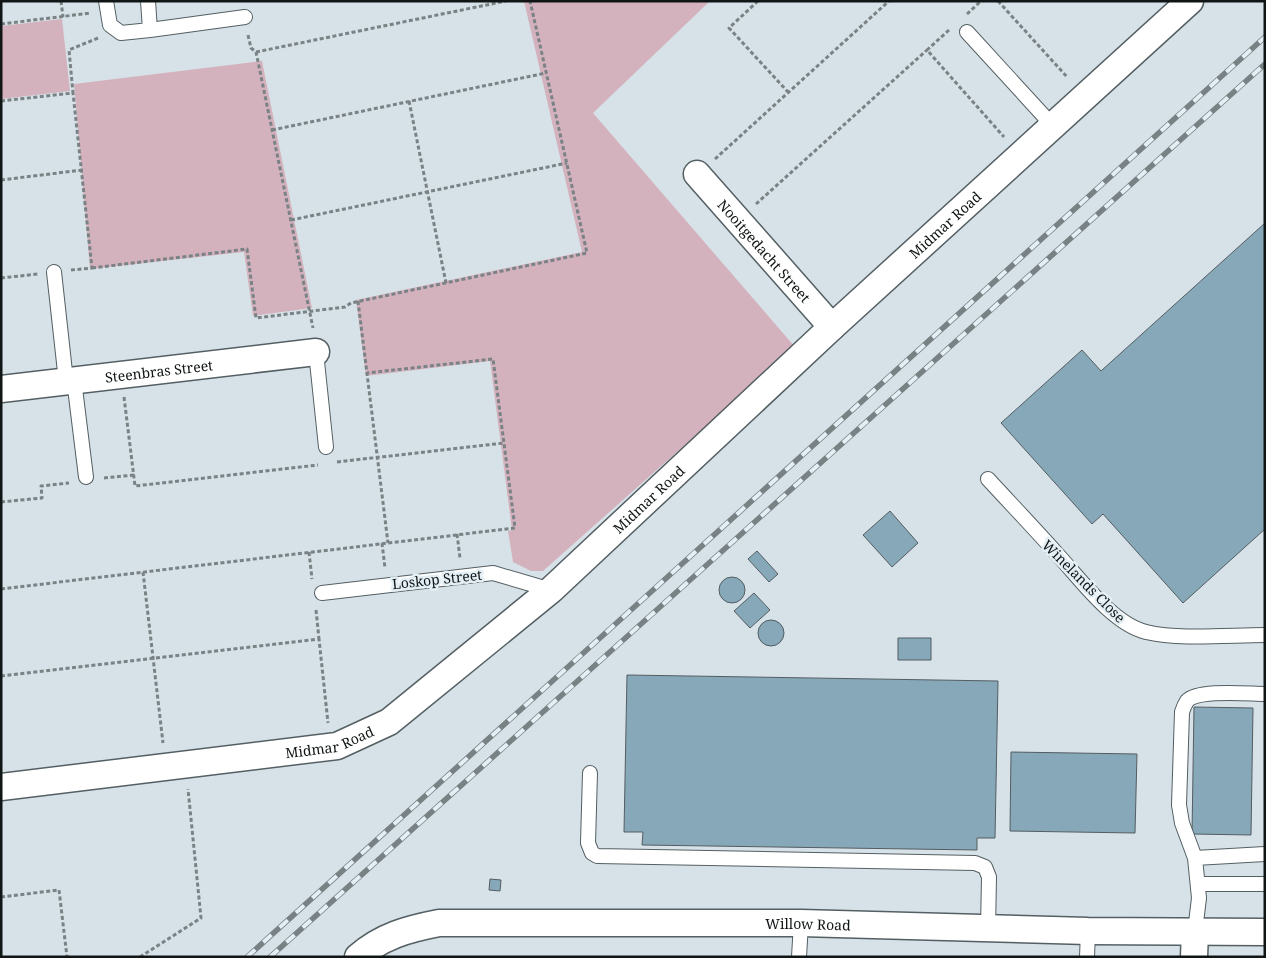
<svg xmlns="http://www.w3.org/2000/svg" width="1266" height="958" font-family="'Noto Serif',serif">
<style>
.green{fill:#d4b2bd}
.building{fill:#87a8b8;stroke:#535d62}
.lines{fill:none;stroke-linecap:round;stroke-linejoin:round}
.lane-casing{stroke:#545f63;stroke-width:16}
.street-casing{stroke:#545f63;stroke-width:29}
.path{stroke:#7a8285;stroke-width:3;stroke-dasharray:4 2.5;stroke-linecap:butt}
.lane{stroke:#fff;stroke-width:14}
.street{stroke:#fff;stroke-width:26}
.rail-casing{stroke:#788184;stroke-width:5.5}
.rail{stroke:#e3eff5;stroke-width:4;stroke-dasharray:11;stroke-linecap:butt}
.labels{text-anchor:middle;dominant-baseline:central;stroke-width:5;stroke-linejoin:round;paint-order:stroke}
.street-label{font-size:14px;fill:#101516;stroke:#e3eff5}
</style>
<rect width="100%" height="100%" fill="#d6e2e7"/>
<!-- green -->
<path class="green" d="M524,1H710L593,113L795,347L543,571H531L513,562L508,531L512,530L490,361L366,376L356,300L582,252Z
M62,19L70,91L1,99V26Z
M262,61L312,308L253,316L244,252L90,269L74,84Z"/>
<!-- building -->
<path class="building" d="M1265,223V529L1183,603L1103,514L1092,524L1001,423L1082,350L1101,371Z
M890,511L918,543L892,567L863,535Z
M757,551L778,574L769,582L748,559Z
M719 590a13 13 0 1 1 26 0a13 13 0 1 1-26 0Z
M754,593L770,610L750,628L734,611Z
M758 633a13 13 0 1 1 26 0a13 13 0 1 1-26 0Z
M898,638H931V660H898Z
M627,675L998,681L995,838H977V850L642,845L643,832H624Z
M1194,707L1253,708L1251,835L1192,834Z
M1011,752L1137,754L1135,833L1010,831Z
M490,879L501,880L500,891L489,890Z"/>
<g class="lines">
<defs>
<path id="lane" d="M106,1L110,25L121,33L150,30L148,1
M150,30L245,17
M967,32L1053,126
M54,272L66,381
M316,352L326,447
M74,380L86,477
M988,479C1011,504 1035,529 1058,555C1081,580 1113,624 1146,632C1179,640 1230,635 1265,635
M322,593L493,573L551,590
M590,773L588,843L592,853L597,856L975,863L985,867L989,877L988,929
M1195,858L1265,854
M1198,884H1265
M1195,931L1199,898L1195,858L1182,823L1179,805L1182,712C1183,709 1185,704 1187,701C1198,689 1248,694 1265,694
M799,957L801,923
M1087,957L1088,931"/>
<g id="street">
<path id="s1" d="M697,174L832,327"/>
<path id="s2" d="M1,389L316,352"/>
<path id="s3" d="M1,787L337,746L389,722L551,590L832,327L1190,1"/>
<path id="s4" d="M358,957C382,936 408,929 439,923H801L1088,931L1265,932"/>
<path d="M1194,957L1195,931"/>
</g>
</defs>
<!-- lane casing -->
<use href="#lane" class="lane-casing"/>
<!-- street casing -->
<use href="#street" class="street-casing"/>
<!-- path -->
<path class="path" d="M61,1L63,17
M758,1L729,28L788,92
M998,1L1068,78
M967,14L981,1
M1,24L91,13
M949,30L927,50L1004,137
M248,35L251,48L256,52L313,328
M256,52L506,1
M1,101L73,93L69,50L98,38
M409,101L446,283
M272,130L546,73
M715,159L889,1
M1,180L82,170
M756,204L927,50
M291,220L567,163
M92,268L247,249L256,318L345,307L351,303L587,253L530,1
M71,270L92,268L73,93
M1,278L38,274
M358,301L388,543
M124,397L135,486L318,465
M337,462L504,443
M104,478L134,475
M1,502L42,498L41,486L69,483
M457,534L460,558
M382,543L385,568
M309,552L312,579
M143,572L163,743
M1,589L515,528L493,359L367,373
M316,610L319,639
M1,676L319,639L328,723
M1,897L59,890L67,957
M140,957L201,918L188,789"/>
<!-- lane -->
<use href="#lane" class="lane"/>
<!-- street -->
<use href="#street" class="street"/>
<defs>
<path id="rail" d="M247,957L1265,37
M270,957L1265,64"/>
</defs>
<!-- rail casing -->
<use href="#rail" class="rail-casing"/>
<!-- rail -->
<use href="#rail" class="rail"/>
</g>
<g class="labels">
<!-- street labels -->
<g class="street-label">
<text stroke="none"><textPath href="#s3" startOffset="1142">Midmar Road</textPath></text>
<text stroke="none"><textPath href="#s1" startOffset="102">Nooitgedacht Street</textPath></text>
<text stroke="none"><textPath href="#s2" startOffset="159">Steenbras Street</textPath></text>
<text stroke="none"><textPath href="#s3" startOffset="738">Midmar Road</textPath></text>
<text transform="translate(437 579) rotate(-6)">Loskop Street</text>
<text transform="translate(1084 581) rotate(45)">Winelands Close</text>
<text stroke="none"><textPath href="#s3" startOffset="332">Midmar Road</textPath></text>
<text stroke="none"><textPath href="#s4" startOffset="458">Willow Road</textPath></text>
</g>
</g>
<!-- border -->
<rect width="1266" height="958" fill="none" stroke="#101516" stroke-width="5"/>
</svg>
